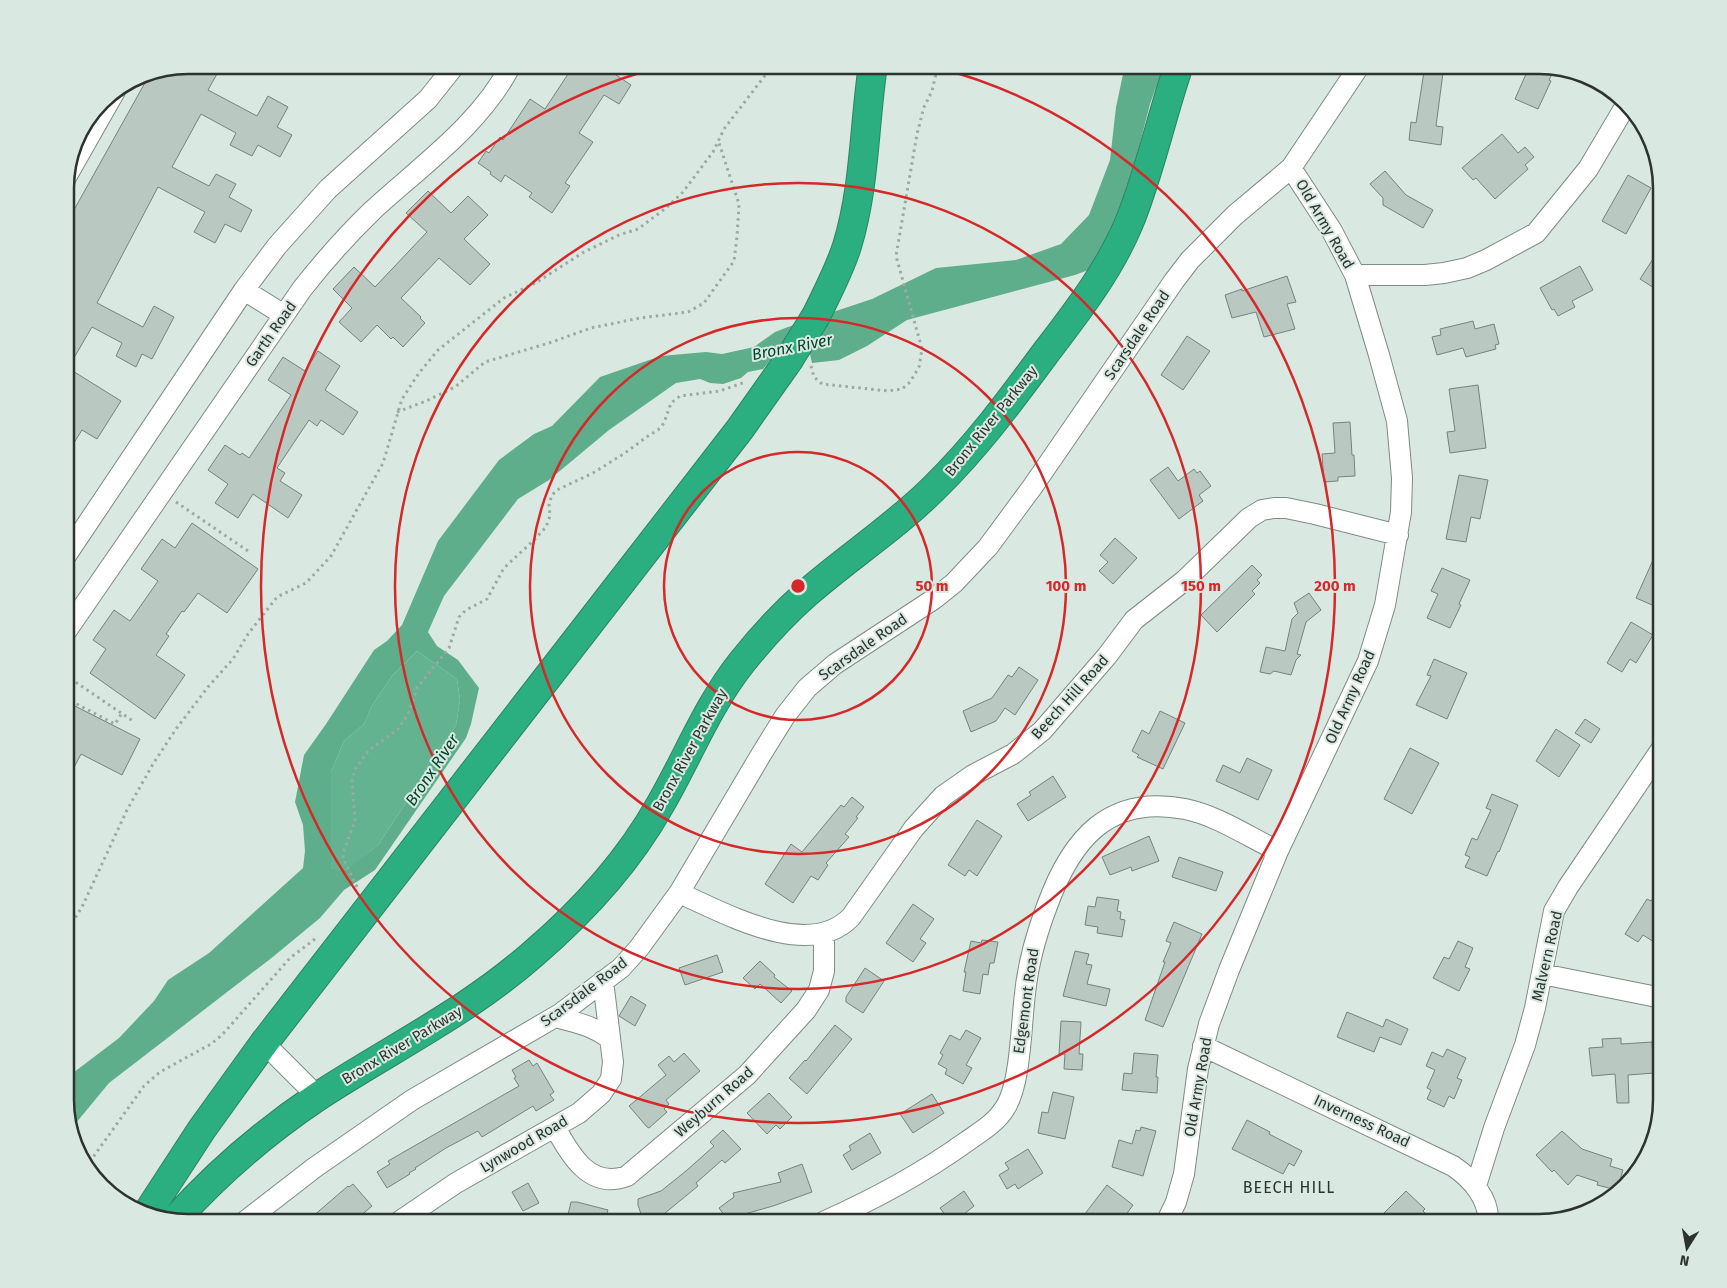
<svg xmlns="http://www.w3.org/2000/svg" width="1727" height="1288" font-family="'Fira Sans',sans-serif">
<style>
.forest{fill:#63b390}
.water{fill:#5eae8b;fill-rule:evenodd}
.building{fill:#b9c9c1;stroke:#75837c}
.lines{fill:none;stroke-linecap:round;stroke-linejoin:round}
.minor-casing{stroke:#7d8c84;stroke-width:22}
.highway-casing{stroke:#2c8464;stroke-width:30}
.path{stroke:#9da9a3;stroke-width:3;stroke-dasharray:2.5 4;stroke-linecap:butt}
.minor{stroke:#fff;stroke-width:20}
.highway{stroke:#2baf80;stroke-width:28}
.highway-bridge-casing{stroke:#2c8464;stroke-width:30;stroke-linecap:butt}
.highway-bridge{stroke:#2baf80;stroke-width:28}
.ring{fill:none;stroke:#d62828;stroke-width:2.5}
.labels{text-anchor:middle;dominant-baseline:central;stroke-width:4;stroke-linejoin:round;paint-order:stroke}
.street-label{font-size:15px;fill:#2d3330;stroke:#d9e9e1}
.water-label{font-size:16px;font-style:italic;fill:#00452e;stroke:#d9e9e1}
.neighbourhood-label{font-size:16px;letter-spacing:1px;fill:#2d3330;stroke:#d9e9e1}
.rim{fill:none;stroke:#2d3330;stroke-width:2.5}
.centre{fill:#d62828;stroke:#d9e9e1;stroke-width:2.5}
.ring-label{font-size:15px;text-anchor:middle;font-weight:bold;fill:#d62828;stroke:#d9e9e1;stroke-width:4;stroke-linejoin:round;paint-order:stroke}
</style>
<rect width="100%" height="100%" fill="#d9e9e1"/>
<!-- forest -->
<path class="forest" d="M417,651L457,679L460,700L456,725L447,739L433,754L421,780L378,845L344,873L331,868V772L344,741L364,724L373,704L392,676Z"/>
<!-- water -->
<path class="water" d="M1125,65H1164L1150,104L1129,186L1117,216L1103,248L1091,269L1075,275L907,320L867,346L839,360L812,363L809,350L773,357L763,369L748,372L741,378L723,384L710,383L700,379L676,383L609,430L549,480L518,499L444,596L428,632L437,646L458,660L479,688L471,724L466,738L375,870L344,890L320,918L274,956L109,1083L71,1129L65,1108V1079L119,1038L154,1001L168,980L209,953L303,868L305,851L303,825L295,802L304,755L326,724L374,650L387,641L402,625L438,541L499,460L534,434L552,426L600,377L661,356L706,352L722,354L754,347L775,332L788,327L872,299L936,268L1016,260L1061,244L1089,215L1110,160L1116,107ZM417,651L457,679L460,700L456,725L447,739L433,754L421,780L378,845L344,872L331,868V772L344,741L364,724L373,704L392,676Z"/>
<!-- building -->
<path class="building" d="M188,65H222L208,90L257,116L268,96L288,107L277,127L292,135L280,157L258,145L252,156L230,145L236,133L201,114L172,167L209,186L216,174L236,184L229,197L252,210L241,232L225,224L215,243L194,232L205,212L158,187L97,303L143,327L154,306L174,317L152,359L142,354L136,367L116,356L122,343L92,327L68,368L121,401L97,439L82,430L65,457V226L151,72Z
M574,65H622L616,75L631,85L619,104L604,95L579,133L593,142L565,183L570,186L552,213L529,197L532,193L505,175L501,182L490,174L491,172L478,163L486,151L489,153L500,137L503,140L530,99L545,109Z
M1425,65H1444L1436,126L1443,127L1441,145L1409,140L1411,122L1416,123Z
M1530,65L1555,68L1549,80L1551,81L1538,109L1515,99Z
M1502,134L1518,153L1525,147L1534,157L1525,165L1528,169L1495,199L1476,178L1473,180L1462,168Z
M1385,171L1406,195L1433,210L1423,228L1383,205V198L1370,184Z
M1628,175L1651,188L1626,234L1602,221Z
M428,191L451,213L468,196L488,215L464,239L490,264L470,285L439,258L401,298L421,317L420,318L425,323L403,347L393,337L391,339L377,325L361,342L339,322L352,308L333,289L354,267L375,287L427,232L406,213Z
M1662,245V293L1640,279Z
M1580,266L1593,290L1572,301L1575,307L1558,316L1554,309L1552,310L1540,288Z
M1287,276L1296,302L1287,304L1295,329L1264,337L1256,312L1232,318L1225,295L1242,289V291Z
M1473,321L1475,329L1494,324L1499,344L1495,345L1496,349L1466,357L1463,348L1437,355L1432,337L1441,335L1440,329Z
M1187,336L1210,351L1183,390L1161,375Z
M318,351L340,366L325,390L358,412L343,435L321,420L317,426L309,420L277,468L285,473L280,481L302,495L288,518L253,494L238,518L215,503L228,484L208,470L225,445L240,455L242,453L249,458L291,395L268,380L283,357L305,371Z
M1478,385L1486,448L1450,453L1447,432L1455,431L1449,389Z
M1350,422L1352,455H1354L1355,476L1338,477V481L1324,482L1322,454L1335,453L1333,423Z
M1168,467L1178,481L1194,469L1197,473L1200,471L1211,486L1199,495L1203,501L1179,519L1150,480Z
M1459,475L1488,480L1480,519L1471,517L1466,542L1446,539Z
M192,523L258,569L227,613L198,593L184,612L182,611L166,634L169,636L156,655L185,675L155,719L90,673L106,649L93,640L114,610L130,621L158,581L141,569L162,539L175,548Z
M1115,538L1137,558L1113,584L1099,571L1108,562L1100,555Z
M1662,540V600L1659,608L1636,598Z
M1252,565L1262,575L1257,580L1260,583L1252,591L1255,594L1217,632L1201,615Z
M1442,568L1470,580L1459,604L1461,605L1450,628L1427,618L1438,594L1431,591Z
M1309,593L1321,610L1306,622L1297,654L1301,655L1296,660L1291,675L1274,671L1270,674L1260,672L1266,647L1285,651L1292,619L1298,613L1294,603Z
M1631,622L1653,635L1636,663L1630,659L1622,672L1607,663Z
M1434,659L1467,673L1447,719L1416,705L1431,676L1427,675Z
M1019,667L1038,680L1015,715L1005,708L996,721L971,732L963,711L992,698L1008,675L1012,677Z
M65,701L140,739L122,775L81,754L65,785Z
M1160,711L1185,723L1163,769L1137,757L1139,755L1132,751L1142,730L1149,734Z
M1585,719L1600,729L1591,743L1575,733Z
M1556,729L1580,745L1559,777L1536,761Z
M1410,748L1439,763L1412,814L1384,799Z
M1247,758L1272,770L1258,800L1216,781L1223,765L1240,773Z
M1053,776L1066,797L1028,821L1017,804L1031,795L1029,792Z
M1492,794L1518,805L1499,852L1498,851L1487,876L1465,867L1470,857L1465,855L1472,838L1477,840L1491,810L1486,808Z
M852,797L864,807L856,817L858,818L845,834L849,837L826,863L828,865L818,880L811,876L793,903L765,884L791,844L802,852L841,805L844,807Z
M977,820L1002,836L977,876L969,870L965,876L948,865Z
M1149,836L1159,861L1132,871L1131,867L1110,875L1102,857Z
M1179,857L1223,872L1216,891L1172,877Z
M1662,884V947L1643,935L1638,942L1625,934L1647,899L1651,901Z
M1097,897L1119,900L1117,911L1121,912L1120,919L1125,920L1122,937L1097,933L1098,927L1085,925L1088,906L1095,907Z
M913,904L934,919L920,939L926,943L913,962L886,943Z
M1174,922L1202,934L1163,1027L1145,1020L1165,962H1163L1171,943L1166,941Z
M982,940L998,942L994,963H990L988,975L983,974L980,994L963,991L966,972H964L971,941L981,943Z
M1458,941L1473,948L1465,967L1470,969L1459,991L1433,978L1444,957L1449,959Z
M1075,951L1089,954L1086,964L1092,965L1087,984L1110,989L1106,1006L1063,996Z
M717,955L723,972L685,985L679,968Z
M760,961L775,975L774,977L792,991L781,1003L760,984L755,989L743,978Z
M865,968L884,981L863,1013L846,1002V997Z
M631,996L646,1005L635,1026L619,1016Z
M1347,1012L1383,1027L1386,1019L1408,1029L1401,1045L1380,1037L1374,1052L1337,1037Z
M1061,1021L1081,1022L1079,1054H1083L1082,1070L1064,1069L1065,1054H1059Z
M835,1025L852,1039L807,1094L789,1078L805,1060L806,1061Z
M966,1030L981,1038L966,1065L972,1068L963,1084L945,1074L947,1069L938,1064L943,1055L940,1053L950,1035L960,1040Z
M1621,1038V1044L1652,1042L1654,1073L1628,1075L1629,1103H1617L1615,1074L1592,1076L1589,1048L1603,1047L1602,1039Z
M1447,1049L1466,1058L1457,1078L1462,1080L1454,1099L1449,1096L1444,1107L1427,1099L1431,1090L1427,1088L1435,1070L1426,1066L1432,1052L1443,1057Z
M684,1053L700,1071L666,1100L669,1104L664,1109L667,1112L649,1128L647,1127L629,1106L666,1075L658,1065L669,1056L674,1062Z
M1134,1053L1158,1055L1156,1077H1158L1157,1093L1122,1090L1124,1073L1132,1074Z
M529,1060L533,1066L537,1063L554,1092L550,1095L554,1100L536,1111L533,1106L482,1137L478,1131L446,1148L415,1168L416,1169L409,1173L410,1174L387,1188L377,1172L390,1164L388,1161L519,1086L514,1078L516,1077L512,1070Z
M1053,1092L1074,1097L1065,1139L1038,1133L1042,1112L1048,1113Z
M769,1093L792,1117L780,1129L776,1125L767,1134L747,1113Z
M932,1094L944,1113L913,1133L900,1114Z
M1247,1120L1270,1132L1269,1134L1302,1151L1294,1166L1289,1163L1283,1174L1232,1149Z
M1141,1127L1156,1131L1143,1176L1112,1167L1119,1140L1132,1144L1136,1130L1140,1131Z
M723,1130L741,1149L725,1163L722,1160L696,1183L698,1186L659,1218L661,1223H644L638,1205V1199L661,1191L686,1171L714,1146L710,1142Z
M1562,1131L1582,1149L1612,1159L1610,1166L1623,1170L1617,1190L1597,1185L1598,1182L1577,1175L1568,1185L1554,1170L1552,1172L1536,1155Z
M870,1133L881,1153L852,1170L843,1155L851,1150L849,1146Z
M1028,1149L1043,1173L1018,1189L1015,1184L1007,1189L999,1175L1009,1169L1005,1163Z
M802,1164L812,1192L773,1206L727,1219L719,1208L734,1197L733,1193L781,1182L778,1173Z
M528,1183L539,1203L523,1211L512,1192Z
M353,1184L372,1206L352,1223H346L338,1214L328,1223H305L348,1186L349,1187Z
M1107,1185L1133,1205L1120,1223H1078Z
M964,1191L974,1206L964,1214L967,1217L958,1223H951L940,1208Z
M1406,1191L1425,1209L1423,1211L1435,1223H1392L1383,1214Z
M571,1202H577L608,1210L604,1223H566Z"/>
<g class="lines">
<defs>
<path id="minor" d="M65,179L115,91
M1355,275H1425L1444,273L1467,268L1486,260L1536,233L1588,169L1626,105
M244,290L284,315
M65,557L244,290L277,246L328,189L428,99L455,65
M65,633L302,289C324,261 347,235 373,210C422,165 480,125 511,65
M679,893C725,913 809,961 851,917L914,828L943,796L973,775L1013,754L1042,731L1107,656L1134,620L1185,580L1249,518L1262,510L1274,508H1286L1315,514L1398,535
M1542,974L1662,998
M555,1017C575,1022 594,1026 610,1039
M264,1043L318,1097
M1203,1046L1453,1166C1471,1178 1490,1199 1488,1223
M555,1127C570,1155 590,1190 627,1176L747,1075L806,1010L819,990L824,971V933
M1476,1186L1494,1128L1525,1045L1535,1008L1554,911L1568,887L1662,748
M243,1223L314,1168L412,1100L560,1014L621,968L639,948L679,893L762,753L785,716L807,688L835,664L934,599L954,583L988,547L1033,486L1174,281L1190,260L1235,215L1291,168L1360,65
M397,1223L456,1183L579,1113L601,1094L611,1079L613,1062L603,981
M821,1223C873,1200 920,1175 966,1142C980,1132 996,1123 1005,1108C1021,1084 1021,1024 1025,994C1028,963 1036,935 1047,906C1071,840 1108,794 1185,809C1216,815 1249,837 1278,851
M1166,1223L1176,1202L1184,1174L1198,1069L1209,1024L1229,970L1278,851L1368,661L1385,605L1401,512L1402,478L1397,421L1379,355L1355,275L1332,231L1291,168"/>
<path id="highway" d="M816,316C827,293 839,271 847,246C865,188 864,125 873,65
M146,1215L202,1129L264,1043L740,429L788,361
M174,1221C216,1174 265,1132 317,1097C390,1049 466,1013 533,954C582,912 628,862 660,805C688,757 707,706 742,662C762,637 783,614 807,593C848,557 895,527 934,488C976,447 1010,401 1044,355C1076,313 1109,271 1129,223C1150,172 1161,117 1179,65"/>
</defs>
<!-- minor casing -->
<use href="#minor" class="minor-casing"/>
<!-- highway casing -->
<use href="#highway" class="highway-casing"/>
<!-- path -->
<path class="path" d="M811,366L814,377L822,384L888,391L902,389L910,382L919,367L922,349L896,256L917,134L924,107L932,91L938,65
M397,412L426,401L455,387L485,362L549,343L591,328L640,318L688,312L704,303L734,261L737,237L739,204L718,140
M176,502L248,551
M65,675L133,721
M65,698L115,724L122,713
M357,887L343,858L344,850L355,821L352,779L356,768L368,751L398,729L408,714L417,688L449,648L459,617L466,610L487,599L504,568L534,540L546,527L550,516L549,504L552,495L557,490L593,473L625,453L648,436L658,430L664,423L671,403L680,396L720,391L745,382
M65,934L82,907L127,810L153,764L176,729L208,687L233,659L248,634L277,597L306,583L331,556L383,463L402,399L419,373L438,350L504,298L537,282L584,252L619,235L638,229L666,208L683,192L713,152L724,129L773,65
M86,1167L144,1086L160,1072L211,1044L222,1035L290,958L315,939"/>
<!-- minor -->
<use href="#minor" class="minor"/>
<!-- highway -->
<use href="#highway" class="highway"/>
<defs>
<path id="highway-bridge" d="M788,361L816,316"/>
</defs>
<!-- highway-bridge casing -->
<use href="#highway-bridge" class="highway-bridge-casing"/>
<!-- highway-bridge -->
<use href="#highway-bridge" class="highway-bridge"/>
</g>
<!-- distance rings -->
<g class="ring">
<circle cx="798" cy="586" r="134"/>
<circle cx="798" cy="586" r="268"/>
<circle cx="798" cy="586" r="403"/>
<path d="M932 66A537 537 0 1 1 664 66"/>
</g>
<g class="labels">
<!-- street labels -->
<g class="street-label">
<text transform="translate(1325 224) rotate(60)">Old Army Road</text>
<text transform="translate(271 334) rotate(-55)">Garth Road</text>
<text transform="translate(1137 335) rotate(-56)">Scarsdale Road</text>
<text transform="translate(991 421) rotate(-51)">Bronx River Parkway</text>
<text transform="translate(863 647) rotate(-35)">Scarsdale Road</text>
<text transform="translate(1070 697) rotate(-48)">Beech Hill Road</text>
<text transform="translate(1350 697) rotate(-66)">Old Army Road</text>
<text transform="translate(690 750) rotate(-61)">Bronx River Parkway</text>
<text transform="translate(1547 956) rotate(-77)">Malvern Road</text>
<text transform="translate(584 992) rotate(-37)">Scarsdale Road</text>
<text transform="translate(1026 1001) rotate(-82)">Edgemont Road</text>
<text transform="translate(402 1045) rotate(-31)">Bronx River Parkway</text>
<text transform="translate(1198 1087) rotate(-80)">Old Army Road</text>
<text transform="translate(714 1102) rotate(-41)">Weyburn Road</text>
<text transform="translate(1362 1121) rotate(25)">Inverness Road</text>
<text transform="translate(524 1144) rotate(-30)">Lynwood Road</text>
</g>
<!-- water labels -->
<g class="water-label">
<text transform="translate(792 347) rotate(-11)">Bronx River</text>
<text transform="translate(432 770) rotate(-56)">Bronx River</text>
</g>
<!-- neighbourhood labels -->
<g class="neighbourhood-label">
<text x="1289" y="1187">BEECH HILL</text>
</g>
</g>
<!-- crop -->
<path d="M0 0H1727V1288H0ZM188 74H1539A114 114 0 0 1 1653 188V1100A114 114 0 0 1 1539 1214H188A114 114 0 0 1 74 1100V188A114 114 0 0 1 188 74Z" fill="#d9e9e1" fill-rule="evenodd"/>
<path class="rim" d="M188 74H1539A114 114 0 0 1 1653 188V1100A114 114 0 0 1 1539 1214H188A114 114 0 0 1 74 1100V188A114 114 0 0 1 188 74Z"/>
<circle cx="798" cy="586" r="8" class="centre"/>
<g class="ring-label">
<text x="932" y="591">50 m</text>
<text x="1066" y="591">100 m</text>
<text x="1201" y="591">150 m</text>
<text x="1335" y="591">200 m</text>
</g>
<!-- north arrow -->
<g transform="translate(1687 1248) rotate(191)" stroke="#d9e9e1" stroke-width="4" paint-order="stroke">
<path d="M0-4L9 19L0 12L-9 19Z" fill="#2d3330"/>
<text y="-8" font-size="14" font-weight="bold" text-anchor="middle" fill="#2d3330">N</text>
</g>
</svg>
